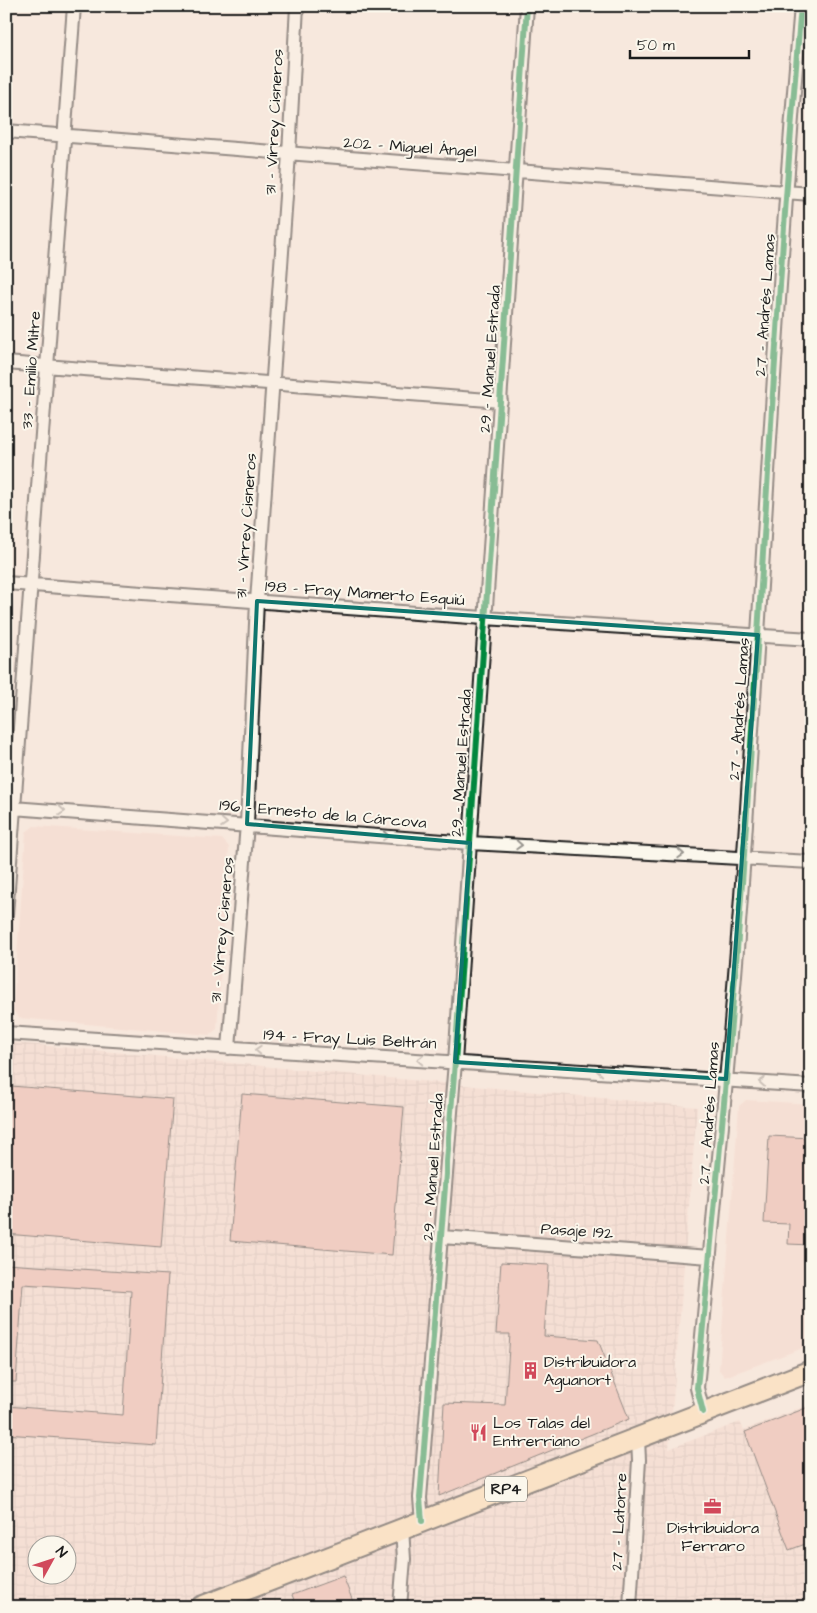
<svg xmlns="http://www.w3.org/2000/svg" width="817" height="1613" font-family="'Architects Daughter',sans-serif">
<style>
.built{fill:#f2d6cb}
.industrial{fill:url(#industrial-grid);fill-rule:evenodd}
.building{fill:#e7ada2;stroke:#1c1c1c}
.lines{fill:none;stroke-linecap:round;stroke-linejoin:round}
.minor-casing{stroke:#1c1c1c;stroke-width:16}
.primary-casing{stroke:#1c1c1c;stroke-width:24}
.minor{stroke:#fbf7ec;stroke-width:12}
.primary{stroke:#fddcac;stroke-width:20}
.cycleway-casing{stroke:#fbf7ec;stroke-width:9}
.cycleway{stroke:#00873e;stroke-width:6}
.oneway{stroke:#97948e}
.marked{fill:none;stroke:#0f766e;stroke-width:4;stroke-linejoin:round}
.labels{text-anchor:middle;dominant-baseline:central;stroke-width:4;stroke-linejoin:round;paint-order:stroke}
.shield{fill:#fbf7ec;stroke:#5f5e5a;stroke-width:1}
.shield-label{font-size:15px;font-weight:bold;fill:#1c1c1c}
.street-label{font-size:16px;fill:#1c1c1c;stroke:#fbf7ec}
.poi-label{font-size:16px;fill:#1c1c1c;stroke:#fbf7ec;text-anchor:start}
</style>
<defs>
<pattern id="industrial-grid" width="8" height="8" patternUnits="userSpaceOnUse" patternTransform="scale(1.25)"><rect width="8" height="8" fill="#f2d6cb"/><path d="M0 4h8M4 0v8" fill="none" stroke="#cfb7ae"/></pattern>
</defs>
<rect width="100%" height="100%" fill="#f7e8dd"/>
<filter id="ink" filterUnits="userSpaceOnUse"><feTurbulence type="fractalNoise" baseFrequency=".02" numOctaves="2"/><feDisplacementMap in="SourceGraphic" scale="10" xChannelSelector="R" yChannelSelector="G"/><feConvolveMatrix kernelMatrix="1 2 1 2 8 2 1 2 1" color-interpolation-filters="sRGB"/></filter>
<g filter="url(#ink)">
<!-- built -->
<path class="built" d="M34,826L222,839L229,847L217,1029L209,1035L19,1018L13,1010L26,832Z
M746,1100L811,1104V1345L725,1377L719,1370L739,1106Z"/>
<!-- industrial -->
<path class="industrial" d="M6,1042L697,1107L669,1449L740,1422L744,1430L811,1404V1607H6ZM38,1546H68V1576H38Z"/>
<!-- building -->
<path class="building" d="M11,1086L173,1099L161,1247L6,1234V1145Z
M242,1094L404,1107L392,1255L230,1241Z
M769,1136L811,1138V1245L788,1244L789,1224L764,1223Z
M501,1262L549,1265L544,1336L598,1340L629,1419L439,1496L444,1403L505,1405L510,1334H496Z
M6,1264L168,1275L156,1445L6,1434V1406L123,1415L131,1291L23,1284L16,1382H6Z
M811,1406V1542L789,1550L745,1432Z
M343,1576L355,1607H297L292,1595Z"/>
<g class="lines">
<defs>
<path id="minor" d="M6,131L811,194
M6,363L501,401
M6,583L484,618L811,639
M13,808L470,843L811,862
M6,915L74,6
M6,1033L811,1086
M229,1048L247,824L257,601L289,154L297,6
M442,1237L710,1257
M703,1412L697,1388C714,1210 732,1032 744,854C763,571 777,288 801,6
M422,1521L420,1498L455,1062L527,6
M400,1607L404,1559L402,1528
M630,1607L639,1460L638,1439"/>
<path id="primary" d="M201,1607L811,1371"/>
</defs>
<!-- minor casing -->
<use href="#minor" class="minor-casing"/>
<!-- primary casing -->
<use href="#primary" class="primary-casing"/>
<!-- minor -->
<use href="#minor" class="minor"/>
<!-- primary -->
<use href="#primary" class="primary"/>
<defs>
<path id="cycleway" d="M703,1412L697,1388C714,1210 732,1032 744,854C763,571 777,288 801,6
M422,1521L420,1498L455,1062L527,6"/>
</defs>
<!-- cycleway casing -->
<use href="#cycleway" class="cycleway-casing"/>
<!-- cycleway -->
<use href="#cycleway" class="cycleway"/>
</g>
<!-- one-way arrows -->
<defs><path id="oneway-chevron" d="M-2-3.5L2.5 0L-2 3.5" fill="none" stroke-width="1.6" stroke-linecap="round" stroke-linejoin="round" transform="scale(1.25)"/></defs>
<g class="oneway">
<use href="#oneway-chevron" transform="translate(62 811) rotate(4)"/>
<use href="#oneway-chevron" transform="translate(224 823) rotate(4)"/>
<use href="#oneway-chevron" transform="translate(386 836) rotate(5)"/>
<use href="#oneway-chevron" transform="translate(519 845) rotate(3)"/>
<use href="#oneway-chevron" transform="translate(681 854) rotate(3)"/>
<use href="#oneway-chevron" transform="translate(258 1050) rotate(-177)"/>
<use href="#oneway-chevron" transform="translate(420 1060) rotate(-177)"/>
<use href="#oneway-chevron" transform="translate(600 1071) rotate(-176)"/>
<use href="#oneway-chevron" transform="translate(762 1082) rotate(-176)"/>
</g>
</g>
<!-- marked area -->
<path d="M0 0H817V1613H0ZM257,601L758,635L726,1079L455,1062L470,843L247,824Z" fill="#f7e8dd" fill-opacity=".55" fill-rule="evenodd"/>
<path class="marked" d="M257,601L758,635L726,1079L455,1062L470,843L247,824Z"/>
<!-- icons -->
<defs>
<symbol id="building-bare" viewBox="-9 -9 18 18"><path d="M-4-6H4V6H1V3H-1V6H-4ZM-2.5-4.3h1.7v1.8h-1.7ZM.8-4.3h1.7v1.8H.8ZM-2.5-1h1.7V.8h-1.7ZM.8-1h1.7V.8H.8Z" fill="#d1495b" stroke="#fbf7ec" stroke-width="2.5" paint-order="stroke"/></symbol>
<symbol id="restaurant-bare" viewBox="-9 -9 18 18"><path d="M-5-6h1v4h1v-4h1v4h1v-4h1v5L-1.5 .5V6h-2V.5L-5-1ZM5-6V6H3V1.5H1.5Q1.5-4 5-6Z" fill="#d1495b" stroke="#fbf7ec" stroke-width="2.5" paint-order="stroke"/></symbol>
<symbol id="office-bare" viewBox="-9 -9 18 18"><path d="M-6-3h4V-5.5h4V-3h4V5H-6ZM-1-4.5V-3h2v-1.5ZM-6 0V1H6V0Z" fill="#d1495b" stroke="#fbf7ec" stroke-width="2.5" paint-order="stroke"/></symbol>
</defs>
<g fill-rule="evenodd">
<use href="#building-bare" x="518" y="1358" width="25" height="25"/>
<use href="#restaurant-bare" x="466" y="1420" width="25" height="25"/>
<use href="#office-bare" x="700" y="1494" width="25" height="25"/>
</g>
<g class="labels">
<!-- shield labels -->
<rect class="shield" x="485" y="1476.5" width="42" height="25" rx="4"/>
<g class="shield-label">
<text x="506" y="1489">RP4</text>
</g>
<!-- street labels -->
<g class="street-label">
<text transform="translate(274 122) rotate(-87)">31 - Virrey Cisneros</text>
<text transform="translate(410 147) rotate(4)">202 - Miguel Ángel</text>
<text transform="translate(765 305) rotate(-86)">27 - Andrés Lamas</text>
<text transform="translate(490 359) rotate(-86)">29 - Manuel Estrada</text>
<text transform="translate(31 370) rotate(-86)">33 - Emilio Mitre</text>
<text transform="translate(246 526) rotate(-86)">31 - Virrey Cisneros</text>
<text transform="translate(365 593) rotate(4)">198 - Fray Mamerto Esquiú</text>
<text transform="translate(739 709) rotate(-86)">27 - Andrés Lamas</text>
<text transform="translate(461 763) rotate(-86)">29 - Manuel Estrada</text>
<text transform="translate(323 814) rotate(5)">196 - Ernesto de la Cárcova</text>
<text transform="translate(222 930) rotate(-85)">31 - Virrey Cisneros</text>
<text transform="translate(350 1039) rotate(3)">194 - Fray Luis Beltrán</text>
<text transform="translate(709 1113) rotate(-86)">27 - Andrés Lamas</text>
<text transform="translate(433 1167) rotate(-86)">29 - Manuel Estrada</text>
<text transform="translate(577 1231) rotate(4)">Pasaje 192</text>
<text transform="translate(619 1522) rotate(-87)">27 - Latorre</text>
</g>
<!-- poi labels -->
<g class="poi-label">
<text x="544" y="1362">Distribuidora<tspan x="544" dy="18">Aguanort</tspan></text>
<text x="493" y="1423">Los Talas del<tspan x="493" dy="18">Entrerriano</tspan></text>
<text x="713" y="1528" text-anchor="middle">Distribuidora<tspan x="713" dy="18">Ferraro</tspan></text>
</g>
</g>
<!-- margin -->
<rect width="817" height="1613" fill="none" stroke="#fbf7ec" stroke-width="25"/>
<rect x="12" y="12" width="792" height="1588" fill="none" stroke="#1c1c1c" stroke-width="2" filter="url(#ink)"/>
<!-- north arrow -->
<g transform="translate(52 1560) rotate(50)"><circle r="24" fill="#fbf7ec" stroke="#a29f99"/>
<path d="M0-4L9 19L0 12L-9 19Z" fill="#d1495b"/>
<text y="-8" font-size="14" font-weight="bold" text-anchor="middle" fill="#1c1c1c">N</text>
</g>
<!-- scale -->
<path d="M630 50v8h119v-8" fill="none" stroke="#1c1c1c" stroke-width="2.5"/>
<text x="637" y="50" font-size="15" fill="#1c1c1c" stroke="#fbf7ec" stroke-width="4" paint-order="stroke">50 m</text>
</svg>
